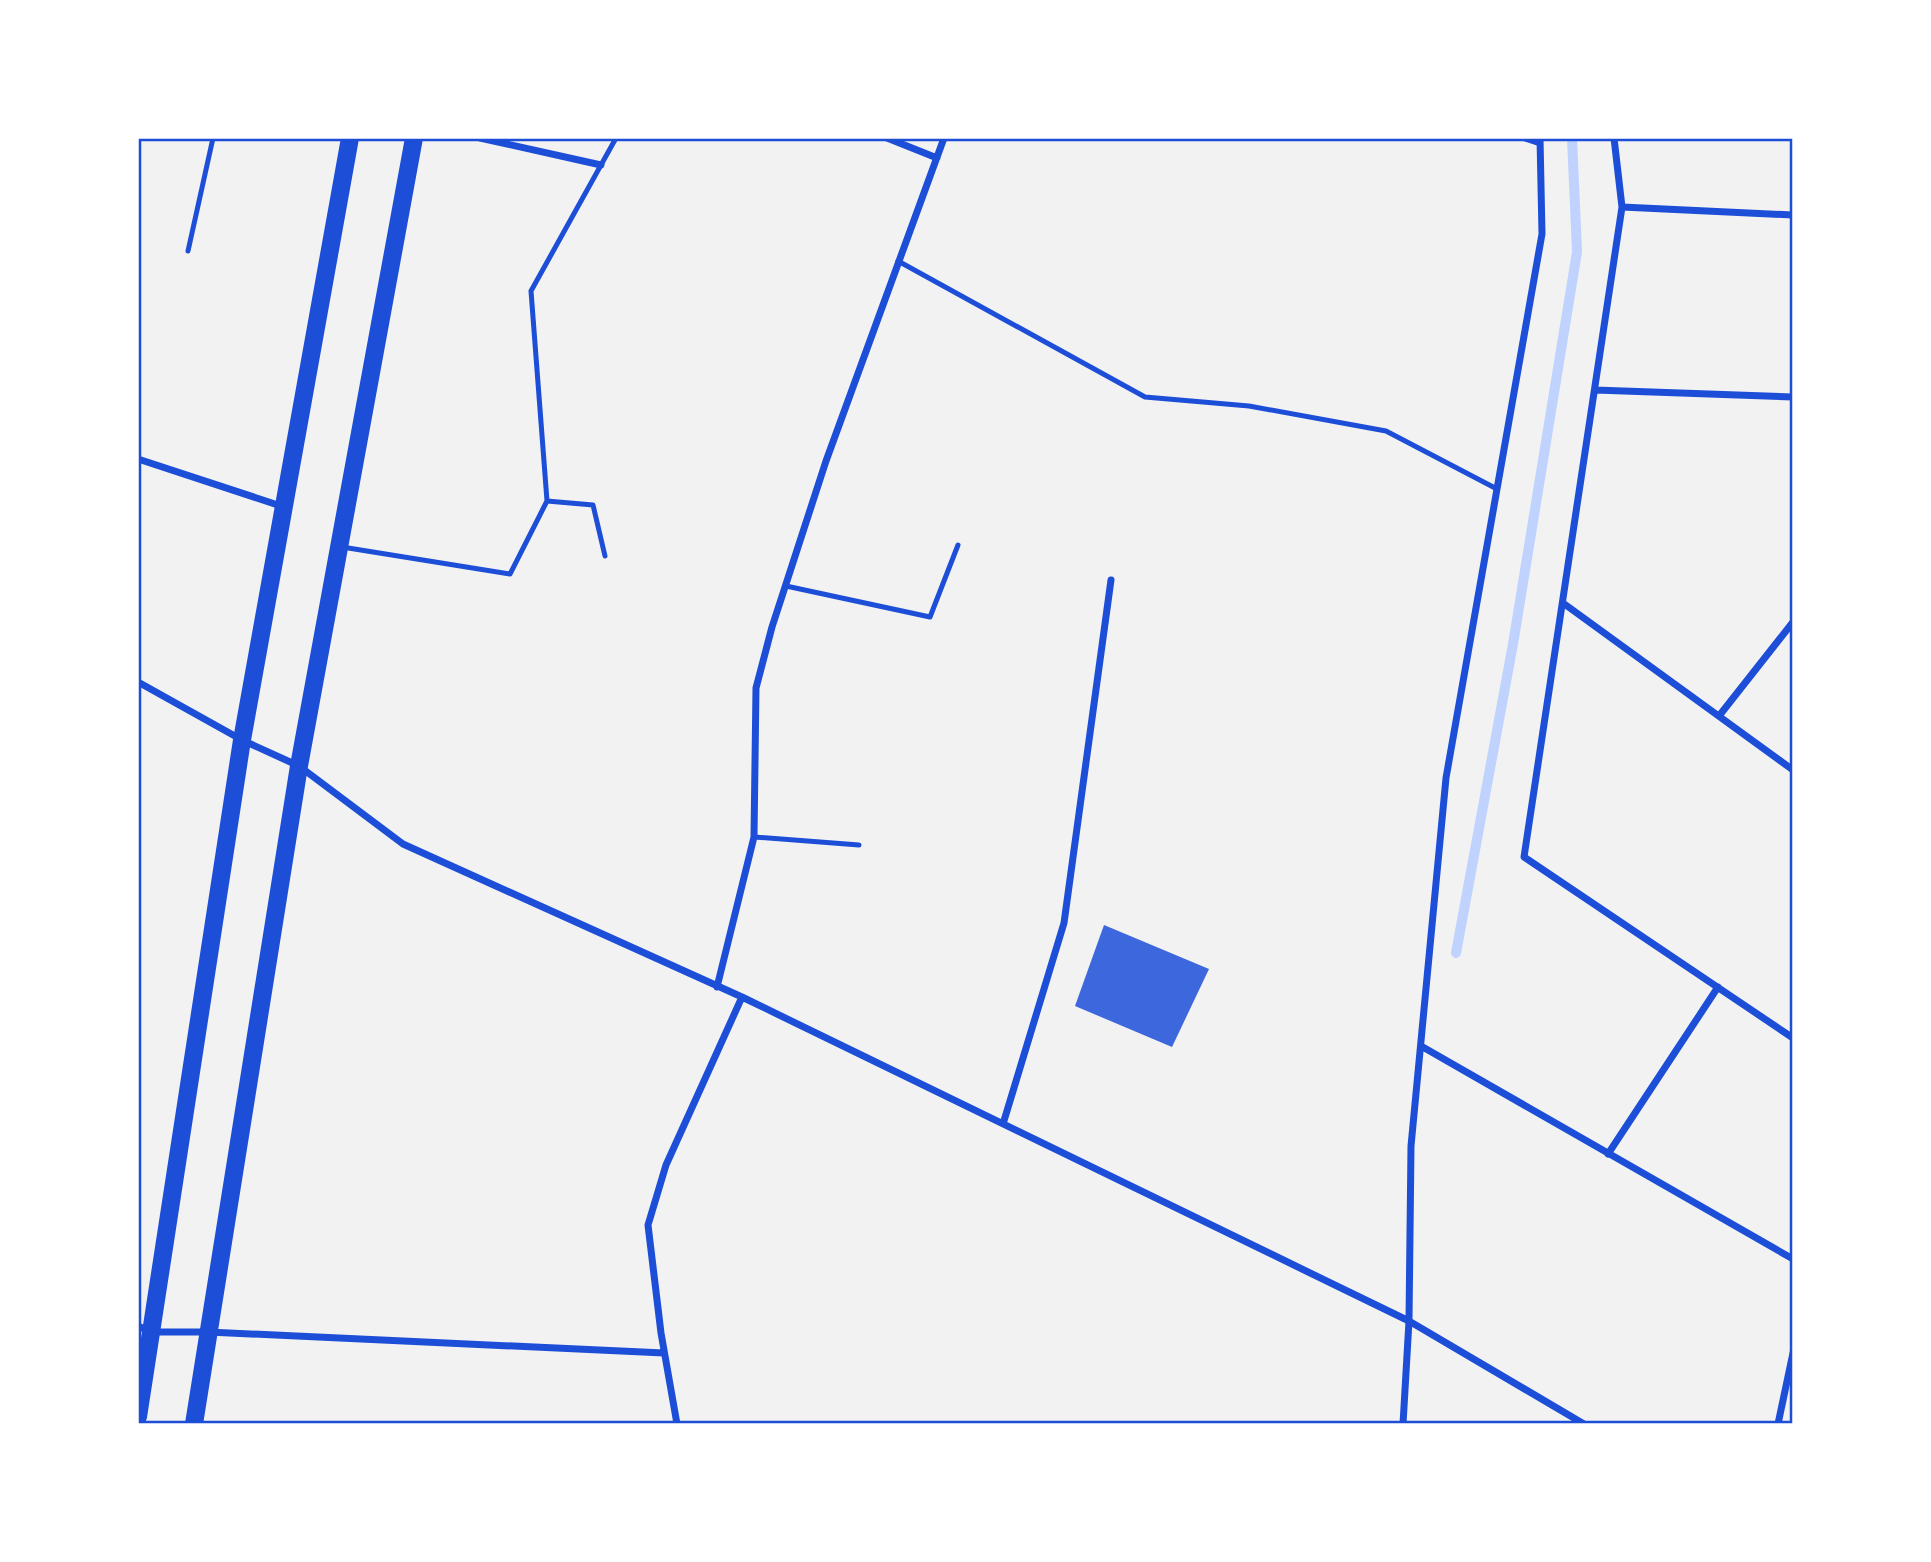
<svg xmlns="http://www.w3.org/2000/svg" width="1931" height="1562" font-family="Ubuntu,sans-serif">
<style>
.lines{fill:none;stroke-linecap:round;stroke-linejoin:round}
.stream{stroke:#bfd3fe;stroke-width:10}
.building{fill:#3d67dc}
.service{stroke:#1d4ed8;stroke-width:5}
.minor{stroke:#1d4ed8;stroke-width:7}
.primary{stroke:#1d4ed8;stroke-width:18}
.neatline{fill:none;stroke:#1d4ed8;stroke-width:2.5}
</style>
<rect width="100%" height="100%" fill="#f2f2f2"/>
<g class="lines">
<!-- stream -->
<path class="stream" d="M1456,953L1513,644L1577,252L1572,138"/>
</g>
<!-- building -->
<path class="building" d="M1104,925L1209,969L1172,1047L1075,1006Z"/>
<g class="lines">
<!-- service -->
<path class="service" d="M1522,138L1540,144
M188,251L213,138
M898,261L1145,397L1249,406L1386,431L1497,489
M342,547L510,574L547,501
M605,556L593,505L547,501L531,291L616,138
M786,586L930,617L958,545
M754,837L859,845"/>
<!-- minor -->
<path class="minor" d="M480,138L601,165
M887,138L937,158
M1614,138L1622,207L1524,857L1793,1038
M1622,207L1793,215
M1595,390L1793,397
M138,459L284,507
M1563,603L1793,770
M138,682L242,740L299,766L403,844L742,997L1409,1321L1584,1424
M1719,716L1793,622
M717,987L754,837L756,688L772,627L826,461L944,138
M1421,1046L1793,1259
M1003,1124L1064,923L1111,580
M1608,1154L1718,987
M138,1326L151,1332H208L664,1353
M677,1424L661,1333L648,1225L666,1165L742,997
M1403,1424L1409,1321L1411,1146L1446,778L1542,234L1540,138
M1778,1424L1793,1353"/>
<!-- primary -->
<path class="primary" d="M138,1417L242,740L350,138
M194,1424L299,766L414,138"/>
</g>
<!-- border -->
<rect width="1931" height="1562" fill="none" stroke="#ffffff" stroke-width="280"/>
<rect x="140" y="140" width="1651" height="1282" class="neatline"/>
</svg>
